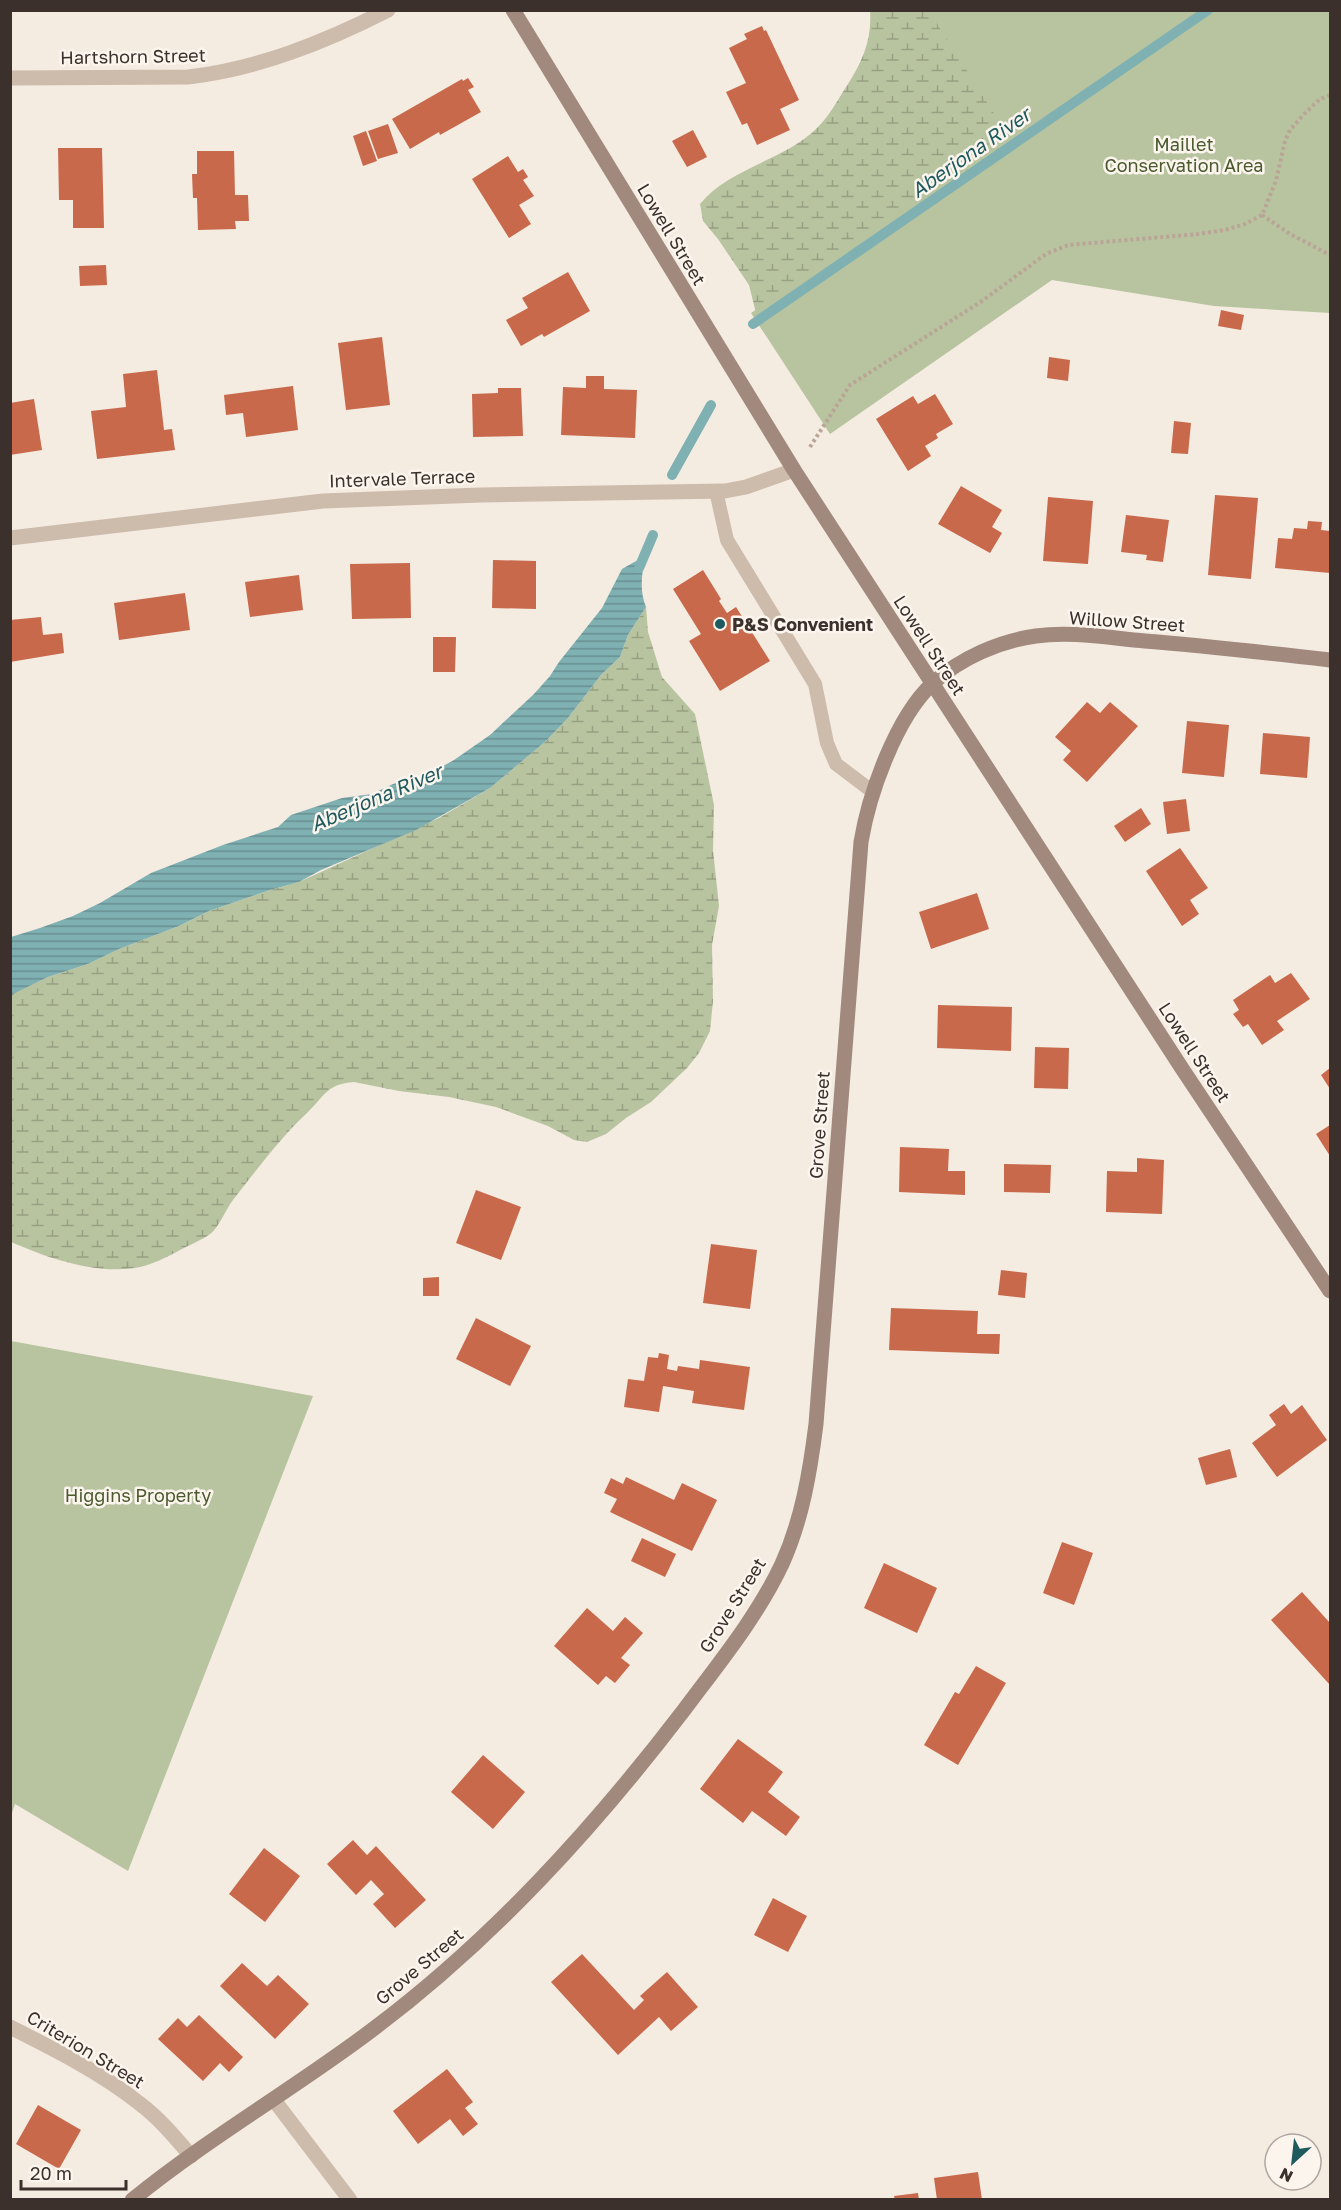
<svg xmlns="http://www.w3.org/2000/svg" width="1341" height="2210" font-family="'Golos Text',sans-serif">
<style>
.wetland{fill:url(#wetland-marsh)}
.park{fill:#b8c4a0}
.water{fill:url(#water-rules)}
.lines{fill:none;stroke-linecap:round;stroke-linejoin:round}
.stream{stroke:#7fb0b2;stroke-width:10}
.building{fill:#c8694b}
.path{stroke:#b9a596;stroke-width:4;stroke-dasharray:3 3;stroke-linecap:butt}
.lane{stroke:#cdbbac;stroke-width:14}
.street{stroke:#cdbbac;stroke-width:15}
.secondary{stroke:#a18a7d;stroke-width:15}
.poi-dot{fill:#1f5a5e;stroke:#fbf5ee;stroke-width:2}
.labels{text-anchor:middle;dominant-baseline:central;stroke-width:5;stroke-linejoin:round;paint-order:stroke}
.street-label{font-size:18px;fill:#3b302b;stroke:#fbf5ee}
.park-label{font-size:18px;fill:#4a5a2e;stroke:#fbf5ee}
.poi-label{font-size:18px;font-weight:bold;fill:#3b302b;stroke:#fbf5ee;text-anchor:start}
.water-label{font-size:20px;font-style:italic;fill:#1f5a5e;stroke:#fbf5ee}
</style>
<defs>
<pattern id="wetland-marsh" width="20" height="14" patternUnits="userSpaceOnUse" patternTransform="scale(1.5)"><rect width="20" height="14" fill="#b8c4a0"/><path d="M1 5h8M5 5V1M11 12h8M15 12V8" fill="none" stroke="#97a083"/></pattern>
<pattern id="water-rules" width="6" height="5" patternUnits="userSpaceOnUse" patternTransform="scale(1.5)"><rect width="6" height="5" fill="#7fb0b2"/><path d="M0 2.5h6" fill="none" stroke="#699091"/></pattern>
</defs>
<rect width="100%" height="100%" fill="#f4ebe1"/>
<!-- wetland -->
<path class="wetland" d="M870,11H1300L756,313L749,285L718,239L703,221L700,204C729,168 783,161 816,129C829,117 838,99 848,84C863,60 872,39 870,11Z
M646,607L648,632L662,677L695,714L714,805L713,850L719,906L712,945L713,1001L710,1031L699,1053L687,1068L651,1102L626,1118L606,1134L587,1142L574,1140L548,1126L496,1107L449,1097L399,1091L354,1082C326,1084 325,1096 307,1113C282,1136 254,1173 233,1200C226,1209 218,1229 210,1234C202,1240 191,1244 182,1249C167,1257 152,1265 135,1268C93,1274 48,1258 11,1242L10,995L48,977L88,964L119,949L179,926L209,911L270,890L299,882L439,818L490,788L546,741L568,718L601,675L620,657L628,635Z"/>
<!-- park -->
<path class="park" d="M929,11H1330V313L1214,306L1052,280L830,434L751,313L1012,142Z
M11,1341L313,1396L128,1871L15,1804L11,1816Z"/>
<!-- water -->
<path class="water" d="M645,556C642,574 639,590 646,607L628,635L620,657L601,675L568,718L546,741L490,788L416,830L321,870L299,882L270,890L209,911L179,926L119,949L88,964L48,977L11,995V937L40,928L73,916L100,903L151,873L223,845L278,827L291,815L342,798L372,794L393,784L423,777L454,760L490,735L534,694L550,676L559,662L602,608L622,569Z"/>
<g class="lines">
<!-- stream -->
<path class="stream" d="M753,324L1208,10
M672,475L711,405
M639,568L653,535"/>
</g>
<!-- building -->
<path class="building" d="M762,26L764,31L766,30L799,100L780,109L790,130L757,145L747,123L742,125L726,92L746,83L729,48L747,39L744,34Z
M468,78L474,87L468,90L481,112L440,135L439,132L410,149L392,119L462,79L463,81Z
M388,124L398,153L378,159L368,131Z
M693,130L707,157L687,167L672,141Z
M366,131L377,161L363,166L353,136Z
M58,148H102L104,228H73V200H59Z
M197,151H234L235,195H248L249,221H235L236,229L198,230L197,198H193L192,174H197Z
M508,156L518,172L523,169L528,177L523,180L534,196L519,205L531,224L509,238L472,179Z
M106,265L107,285L80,286L79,266Z
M568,272L590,311L544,337L542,334L521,346L506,320L528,308L522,298Z
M1221,310L1244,315L1241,330L1218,326Z
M382,337L390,405L346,410L338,343Z
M1049,357L1070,360L1068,381L1047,378Z
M157,370L164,430L172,429L175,450L97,459L91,411L126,407L123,374Z
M586,376H604V389L637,390L635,438L561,435L563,387L586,388Z
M293,386L298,430L246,437L243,413L226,415L224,395Z
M498,388H521L523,436L473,437L472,394L498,393Z
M935,394L953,424L936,434L938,438L925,446L931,456L908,471L876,419L913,396L918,404Z
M34,399L42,450L10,455V403Z
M1174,421L1191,423L1188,454L1171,453Z
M961,486L1002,510L992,527L1002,533L990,553L938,524Z
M1215,495L1258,498L1251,579L1208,575Z
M1048,497L1093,501L1088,564L1043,561Z
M1126,515L1169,520L1163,562L1146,560L1147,555L1121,552Z
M1308,521L1322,522L1321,530L1330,531V573L1275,568L1278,538L1292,539L1294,528L1307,529Z
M493,560L536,561V609L492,608Z
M410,563L411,618L352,619L350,564Z
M703,570L721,599L719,601L727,613L736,607L770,661L720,691L689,641L701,634L673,589Z
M299,575L303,610L250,617L245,582Z
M185,593L190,630L119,640L114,603Z
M41,617L43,635L62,633L64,653L10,662V620Z
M433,637H456L455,672H433Z
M1087,702L1100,713L1110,702L1138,726L1087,782L1063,760L1071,751L1055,737Z
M1187,721L1229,725L1224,777L1182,773Z
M1263,733L1310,737L1307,778L1260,774Z
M1186,799L1190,831L1167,834L1163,802Z
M1141,808L1151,824L1125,842L1114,826Z
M1180,848L1208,888L1190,900L1199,914L1182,926L1146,871Z
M977,893L989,929L931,949L919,912Z
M1291,973L1310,999L1277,1021L1284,1030L1262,1045L1248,1024L1243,1027L1233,1014L1239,1010L1233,1000L1270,975L1275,983Z
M938,1005L1012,1007L1011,1051L937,1048Z
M1035,1047L1069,1048L1068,1089L1034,1088Z
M1330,1068V1089L1321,1075Z
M1330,1125V1156L1316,1134Z
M900,1147L949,1149L948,1171H965V1195L899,1192Z
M1137,1158L1164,1160L1162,1214L1106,1212L1107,1171L1137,1172Z
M1004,1164L1051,1165L1050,1193L1004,1192Z
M476,1190L521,1207L501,1260L456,1243Z
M711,1244L757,1250L750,1309L703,1303Z
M1001,1270L1027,1273L1025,1298L998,1295Z
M439,1277V1296H423V1278Z
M891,1308L978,1311L977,1334H1000L999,1354L889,1350Z
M476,1318L531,1346L510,1386L456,1359Z
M659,1353L669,1355L667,1369L677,1371L678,1366L699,1369L700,1360L750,1367L744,1410L692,1403L694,1391L663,1386L659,1412L624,1407L628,1379L644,1381L648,1357L658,1358Z
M1284,1404L1291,1414L1302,1405L1327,1440L1277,1477L1252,1443L1276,1425L1269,1415Z
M1230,1449L1237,1477L1206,1485L1198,1458Z
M626,1477L674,1500L682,1483L717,1500L692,1551L610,1512L617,1499L604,1493L611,1478L623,1484Z
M642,1538L676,1554L665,1577L631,1561Z
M1062,1542L1093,1553L1074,1605L1043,1593Z
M884,1563L937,1588L917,1633L864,1608Z
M1302,1592L1330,1623V1685L1271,1620Z
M587,1608L613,1631L625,1617L643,1633L621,1658L630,1665L615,1683L606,1676L598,1685L554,1646Z
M976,1666L1006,1683L958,1765L924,1745L955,1692L959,1694Z
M738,1739L783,1772L768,1792L800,1817L786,1836L752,1811L743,1823L700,1789Z
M483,1755L525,1792L493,1829L451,1792Z
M353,1840L367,1855L376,1846L426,1900L395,1928L373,1904L384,1894L371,1880L356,1895L327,1864Z
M264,1848L300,1876L265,1922L229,1894Z
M773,1898L807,1916L788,1952L754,1935Z
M582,1954L634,2010L644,2000L640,1996L667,1972L698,2007L671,2031L659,2017L618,2055L551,1982Z
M242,1963L267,1986L278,1975L309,2004L275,2039L220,1986Z
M199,2015L243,2057L229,2072L220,2063L203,2081L158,2039L178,2018L187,2027Z
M447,2069L473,2102L465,2108L478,2124L463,2136L450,2119L418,2144L393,2111Z
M38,2105L81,2130L59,2169L16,2144Z
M978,2172L982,2200H937L934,2178Z
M918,2193L919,2200H895L894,2196Z"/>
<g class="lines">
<!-- path -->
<path class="path" d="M1262,215L1290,234L1330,255
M810,447L850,385L982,301L1046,254L1068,245L1198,234L1225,230L1245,224L1262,215L1276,181L1285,141L1290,130L1304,114L1320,99L1330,95"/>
<!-- lane -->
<path class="lane" d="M716,491L727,540L815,684L827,743L836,764L873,792"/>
<!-- street -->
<path class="street" d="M10,78L188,77C258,69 325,42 388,10
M10,538L323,501L481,495L725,491L746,487L794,470
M10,2027C54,2049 100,2072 139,2103C159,2118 175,2137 191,2156
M274,2100L350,2200"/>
<!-- secondary -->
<path class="secondary" d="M513,10L794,470L1183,1070L1330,1291
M132,2200C208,2138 294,2089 372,2030C492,1940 593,1829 684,1710C719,1663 757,1617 782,1564C802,1520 810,1472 816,1424L861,842C869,794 896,717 933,683C961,658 999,641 1036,636C1071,631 1109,638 1145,641C1207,646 1269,653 1330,660"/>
</g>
<!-- markers -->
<circle class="poi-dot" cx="720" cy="624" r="6"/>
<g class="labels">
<!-- street labels -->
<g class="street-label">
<text transform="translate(133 56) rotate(-1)">Hartshorn Street</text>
<text transform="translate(672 234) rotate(59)">Lowell Street</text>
<text transform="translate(402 478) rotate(-2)">Intervale Terrace</text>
<text transform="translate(1127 621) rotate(4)">Willow Street</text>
<text transform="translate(930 645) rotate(57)">Lowell Street</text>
<text transform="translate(1195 1052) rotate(57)">Lowell Street</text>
<text transform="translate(819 1125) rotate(-86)">Grove Street</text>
<text transform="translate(732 1605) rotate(-58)">Grove Street</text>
<text transform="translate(419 1966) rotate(-40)">Grove Street</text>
<text transform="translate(86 2049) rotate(31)">Criterion Street</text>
</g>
<!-- park labels -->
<g class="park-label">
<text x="1184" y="144">Maillet<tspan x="1184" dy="21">Conservation Area</tspan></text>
<text x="138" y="1495">Higgins Property</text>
</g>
<!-- poi labels -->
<g class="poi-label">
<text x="732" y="624">P&amp;S Convenient</text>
</g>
<!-- water labels -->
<g class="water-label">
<text transform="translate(970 152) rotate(-35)">Aberjona River</text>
<text transform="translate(376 797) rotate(-23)">Aberjona River</text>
</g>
</g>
<!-- border -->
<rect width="1341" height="2210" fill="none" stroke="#3b302b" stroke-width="24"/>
<!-- north arrow -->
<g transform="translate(1293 2162) rotate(207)"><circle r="28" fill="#fbf5ee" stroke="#aea6a0" stroke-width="1.5"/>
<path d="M0-4.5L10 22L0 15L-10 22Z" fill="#1f5a5e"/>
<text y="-9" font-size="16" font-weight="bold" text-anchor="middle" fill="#3b302b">N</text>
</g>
<!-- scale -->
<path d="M21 2180v9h105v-9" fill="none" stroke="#3b302b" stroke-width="3"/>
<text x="30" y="2180" font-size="18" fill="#3b302b" stroke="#fbf5ee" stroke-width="4.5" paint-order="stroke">20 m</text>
</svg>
